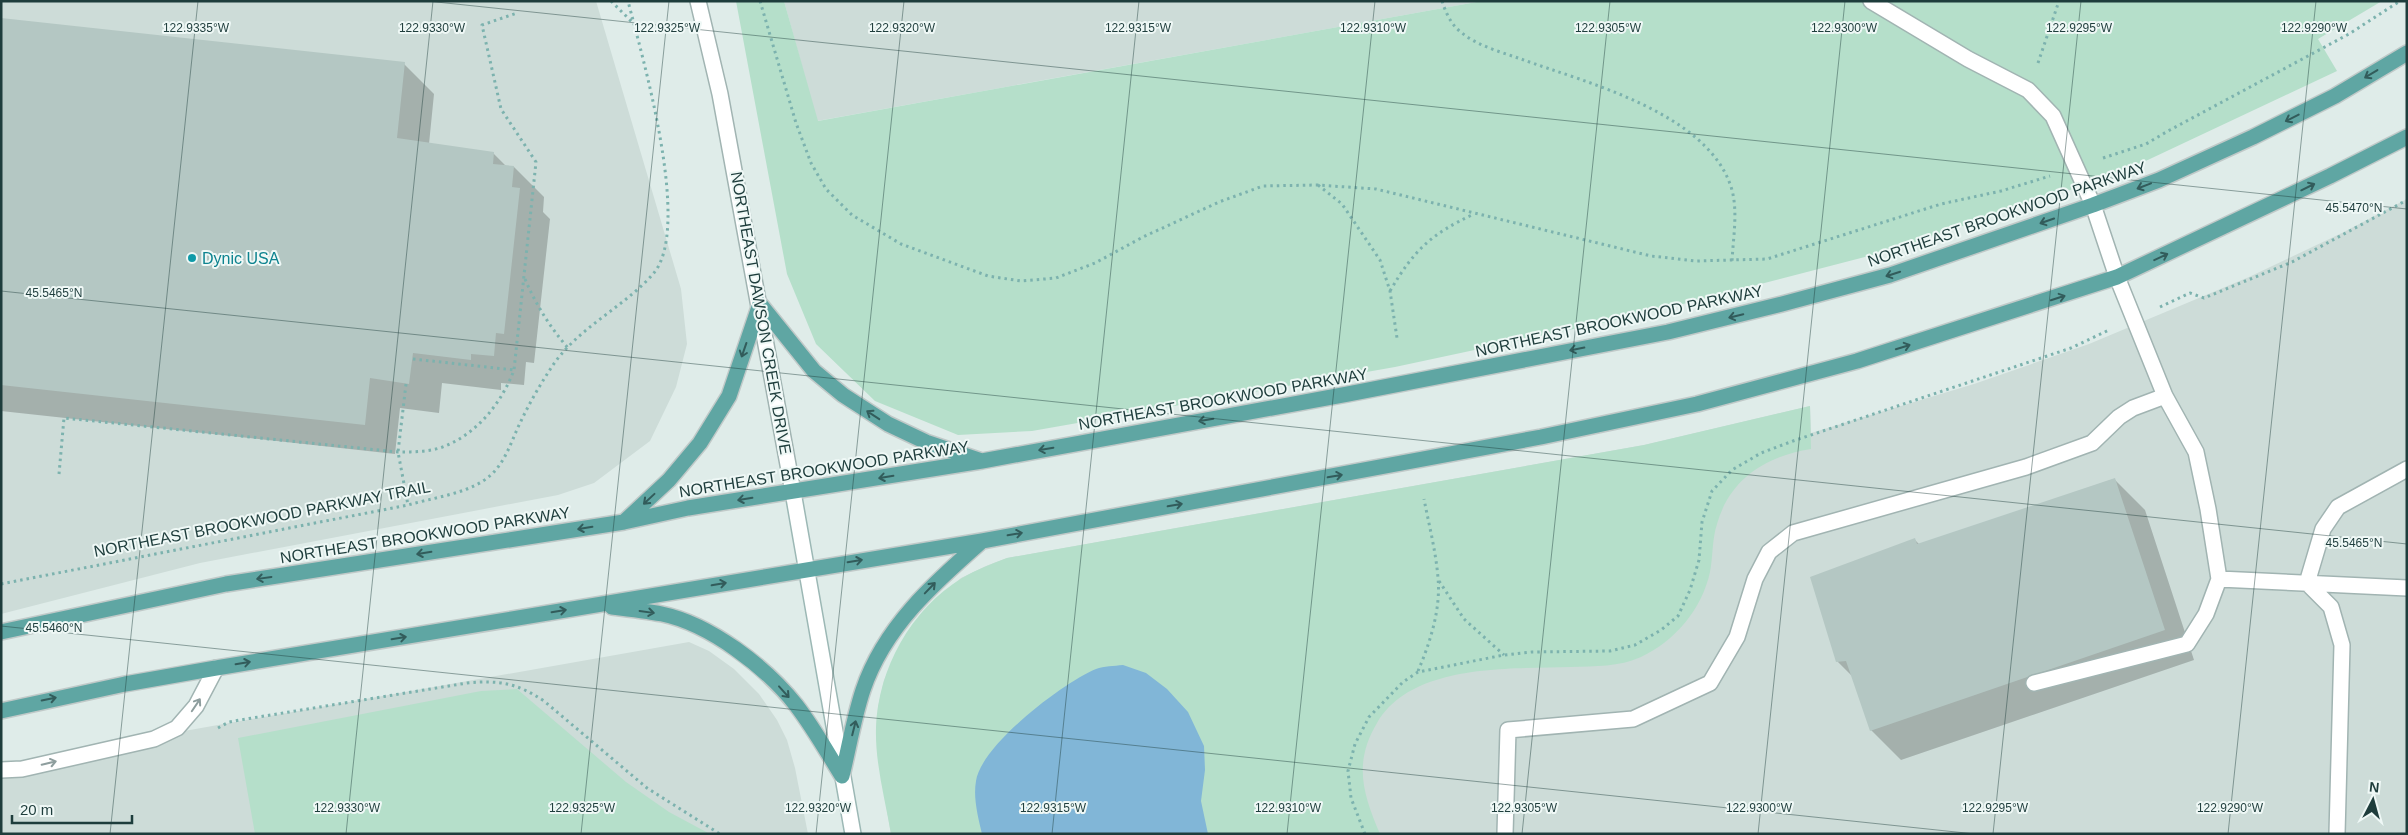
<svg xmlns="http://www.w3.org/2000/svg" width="2408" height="835" font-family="Arial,sans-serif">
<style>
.built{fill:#cddcd8}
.green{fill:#b5dfca}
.water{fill:#81b6d7}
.shadow{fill:#0003}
.building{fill:#b4c7c3}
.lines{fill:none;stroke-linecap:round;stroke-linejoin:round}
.lane-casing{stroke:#a1b4b2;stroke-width:18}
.street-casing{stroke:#a1b4b2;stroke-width:18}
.secondary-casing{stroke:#9cb8b5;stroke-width:18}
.primary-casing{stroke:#c0c9c8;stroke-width:18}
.path{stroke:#7cb2ae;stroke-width:3;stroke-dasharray:2.5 4;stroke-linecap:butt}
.lane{stroke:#fff;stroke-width:15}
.street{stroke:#fff;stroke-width:15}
.secondary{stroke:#fff;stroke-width:15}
.primary{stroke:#5fa6a3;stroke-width:15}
.oneway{stroke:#325c5b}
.oneway2{stroke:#8e9e9e}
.ticks{fill:none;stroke:#1e3d3c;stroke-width:1;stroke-opacity:0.45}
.culture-dot{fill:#0f9aa8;stroke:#eff8f6;stroke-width:2}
.labels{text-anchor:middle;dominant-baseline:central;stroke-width:4;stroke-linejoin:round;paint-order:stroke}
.street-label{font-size:16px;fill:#1e3d3c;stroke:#eff8f6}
.culture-label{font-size:16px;fill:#0d838f;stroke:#eff8f6;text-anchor:start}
.ticks-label{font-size:12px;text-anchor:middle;fill:#1e3d3c;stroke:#eff8f6;stroke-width:4;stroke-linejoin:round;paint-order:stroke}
</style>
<rect width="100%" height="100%" fill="#dfece9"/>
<!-- built -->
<path class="built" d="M1,1H596L681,289L687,344L676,387L650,441L594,483L558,495L200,563L1,614Z
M784,1H1482L817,121Z
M2407,199V834H891L878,757L876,729L878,707L884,680L906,634L923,611L961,578L986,566L1007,558L1644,445L1810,406L1811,433L1974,384L2089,344L2249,277L2344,232Z
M689,642L709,651L734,669L759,694L777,720L787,740L795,768L808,834H1V769L173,733Z"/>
<!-- green -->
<path class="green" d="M736,1H784L818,121L1482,1H2382L2318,39L2337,71L2118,174L1888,251L1644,314L1395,367L1032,431L958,435L875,401L816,344L787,274Z
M1810,406L1811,449C1767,456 1730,478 1717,524C1712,539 1713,557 1710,572C1702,609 1675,641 1641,657C1619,667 1595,666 1571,667C1510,669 1412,663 1377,723C1353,763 1363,794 1380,834H891C885,799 875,763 876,728C878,669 911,609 962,578C976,570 991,564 1007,558L1644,445Z
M517,689L626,782L669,812L710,834H255L238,738L481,691Z"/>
<!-- water -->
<path class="water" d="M1123,665L1146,673L1167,689L1188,712L1204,746L1205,770L1201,801L1208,834H982C978,817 973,798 976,781C981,745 1064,682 1096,669C1104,666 1114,666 1123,665Z"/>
<!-- shadow -->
<path class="shadow" d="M1,19L404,64L434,94L429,144L493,153L506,166L514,167L544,197L543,212L550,219L534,363L526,362L524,385L501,383V390L442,383L439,413L400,408L395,454L1,411Z
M2114,479L2145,510L2194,660L1901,760L1871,730L1852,676L1837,661L1915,540L1920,545Z"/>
<!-- building -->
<path class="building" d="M1,18L405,62L397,138L494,152L493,164L514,166L512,187L520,188L504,334L496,333L494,356L471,354V360L413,353L409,384L370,378L365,425L1,385Z
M2115,478L2165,630L1870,731L1846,661L1836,662L1810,577L1915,538L1917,544Z"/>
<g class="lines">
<defs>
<path id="lane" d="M1871,1L1968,59L2028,90L2053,116L2093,205L2117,277L2165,396L2196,452L2208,509L2219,579L2206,614L2187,644L2034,683
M2219,579L2407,588
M2307,583L2331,607L2342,645L2337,834
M2307,583L2323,529L2338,507L2407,469
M1,770L22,769L154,739L177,728L196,706L216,668
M1505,834L1508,730L1633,719L1710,683L1737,637L1755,579L1769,552L1793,533L2026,467L2092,443L2119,417L2133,408L2165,396"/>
<path id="street" d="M698,1L720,94L793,492"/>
<path id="secondary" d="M793,492L853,834"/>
<path id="primary" d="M760,304L814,371L843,395L888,424L926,442L979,460
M625,521L669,480L700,443L729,396L760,304
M612,607C629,609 646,611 662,614C710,624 766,667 796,705C813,727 827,752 842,776
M1,632L226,584L624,522L688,508L982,461L1348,394L1668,332L1782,304L1890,275L2093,205L2159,180L2253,137L2335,96L2407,53
M1,711L125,684L216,668L982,541L1541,437L1697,404L1857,361L2117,277L2330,176L2407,137
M842,776C849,747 854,717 863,690C884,627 934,583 982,541"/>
</defs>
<!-- lane casing -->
<use href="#lane" class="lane-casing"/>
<!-- street casing -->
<use href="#street" class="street-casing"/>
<!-- secondary casing -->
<use href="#secondary" class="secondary-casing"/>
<!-- primary casing -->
<use href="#primary" class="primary-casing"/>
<!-- path -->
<path class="path" d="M611,1L634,24
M760,1L796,123L811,163L826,189L852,215L901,244L988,276L1021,281L1056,278L1095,263L1143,237L1219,202L1263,186L1317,185L1376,189L1651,256L1696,261L1767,259L1941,204L2001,191L2050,176
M1442,1C1446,13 1451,25 1462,33C1478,46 1501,52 1521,59C1587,83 1710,113 1732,190C1738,213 1733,238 1732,262
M2038,63L2059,1
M2103,158L2146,144L2168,131L2349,34L2400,1
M1318,185L1342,204L1380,260L1390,291L1397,338
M525,279C536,305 550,327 568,348
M1390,291C1414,250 1431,234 1474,214
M2160,307L2190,293L2204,298L2292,262L2407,200
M413,359L514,370
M406,384L398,452L408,505
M59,474L64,418L398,452C414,452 431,452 445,446C478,433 502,402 514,370L536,162L501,109L482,25L517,13
M1439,581L1464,619L1504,655
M1,584L408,505C432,498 463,494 483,481C505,467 510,443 521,421C530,402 541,383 553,365C579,327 623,308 653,274C693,229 642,56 628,1
M1418,671C1430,643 1441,609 1438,578C1436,552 1429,525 1424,499
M218,728L229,722L240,720L467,683C499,680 517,683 544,701L647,788L720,834
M1365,834L1351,798L1348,771L1355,744L1369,717L1403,682L1418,672L1504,655L1532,652L1610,651L1635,645L1661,630L1678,616L1690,590L1699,560L1702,522L1712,491L1732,470L1761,453L1793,441L2071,348L2109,330"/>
<!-- lane -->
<use href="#lane" class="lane"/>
<!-- street -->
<use href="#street" class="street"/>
<!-- secondary -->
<use href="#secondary" class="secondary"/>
<!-- primary -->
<use href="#primary" class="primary"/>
</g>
<!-- one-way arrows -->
<defs><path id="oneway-shaft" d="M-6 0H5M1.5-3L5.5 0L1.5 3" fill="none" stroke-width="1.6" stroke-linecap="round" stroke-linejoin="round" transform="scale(1.25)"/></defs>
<g class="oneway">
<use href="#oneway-shaft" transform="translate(2371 74) rotate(149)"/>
<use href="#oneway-shaft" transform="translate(2292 118) rotate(153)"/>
<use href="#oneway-shaft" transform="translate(2144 186) rotate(159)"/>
<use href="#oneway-shaft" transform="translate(2308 187) rotate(-26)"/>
<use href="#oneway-shaft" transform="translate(2047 221) rotate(161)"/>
<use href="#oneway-shaft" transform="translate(2161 257) rotate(-25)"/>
<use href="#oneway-shaft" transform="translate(1893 274) rotate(162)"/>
<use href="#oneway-shaft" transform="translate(2058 298) rotate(-18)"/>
<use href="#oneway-shaft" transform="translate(1736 316) rotate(166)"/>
<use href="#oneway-shaft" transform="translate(1903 347) rotate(-17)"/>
<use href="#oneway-shaft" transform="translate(1577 349) rotate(169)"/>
<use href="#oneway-shaft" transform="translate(744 350) rotate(109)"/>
<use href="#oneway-shaft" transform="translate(873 415) rotate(-147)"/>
<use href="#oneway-shaft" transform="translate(1206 420) rotate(170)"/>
<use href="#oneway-shaft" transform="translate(1046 449) rotate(170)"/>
<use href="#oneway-shaft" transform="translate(1335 476) rotate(-10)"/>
<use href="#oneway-shaft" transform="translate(886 477) rotate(171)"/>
<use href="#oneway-shaft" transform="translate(649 499) rotate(137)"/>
<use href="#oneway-shaft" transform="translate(745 499) rotate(171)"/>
<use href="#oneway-shaft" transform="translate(1175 505) rotate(-10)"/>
<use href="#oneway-shaft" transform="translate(585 528) rotate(171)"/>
<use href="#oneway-shaft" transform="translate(1015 534) rotate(-10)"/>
<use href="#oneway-shaft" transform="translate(424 553) rotate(171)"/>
<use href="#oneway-shaft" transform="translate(855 561) rotate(-9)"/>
<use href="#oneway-shaft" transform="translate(264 578) rotate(172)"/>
<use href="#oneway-shaft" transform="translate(719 584) rotate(-10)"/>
<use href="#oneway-shaft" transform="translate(930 588) rotate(-46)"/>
<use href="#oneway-shaft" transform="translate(559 611) rotate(-9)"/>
<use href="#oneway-shaft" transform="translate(647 612) rotate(8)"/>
<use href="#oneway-shaft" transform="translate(399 638) rotate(-9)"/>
<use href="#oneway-shaft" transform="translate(243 663) rotate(-9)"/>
<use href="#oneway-shaft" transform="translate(784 692) rotate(48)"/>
<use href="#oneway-shaft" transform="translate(49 699) rotate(-12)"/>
<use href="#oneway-shaft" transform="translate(854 728) rotate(-76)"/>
</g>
<g class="oneway2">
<use href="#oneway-shaft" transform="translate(196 705) rotate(-56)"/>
<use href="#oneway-shaft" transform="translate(49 763) rotate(-13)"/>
</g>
<!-- ticks -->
<path class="ticks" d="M427,1L2407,209M1,291L2407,544M1,626L1975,834M110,834L198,1M346,834L433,1M581,834L669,1M816,834L904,1M1052,834L1139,1M1287,834L1375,1M1522,834L1610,1M1758,834L1845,1M1993,834L2081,1M2228,834L2316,1"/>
<!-- markers -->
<circle class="culture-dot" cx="192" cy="258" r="5"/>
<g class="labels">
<!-- street labels -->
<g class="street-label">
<text transform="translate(2007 214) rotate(-19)">NORTHEAST BROOKWOOD PARKWAY</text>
<text transform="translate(761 313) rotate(80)">NORTHEAST DAWSON CREEK DRIVE</text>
<text transform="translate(1619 321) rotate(-12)">NORTHEAST BROOKWOOD PARKWAY</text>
<text transform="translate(1223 399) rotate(-10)">NORTHEAST BROOKWOOD PARKWAY</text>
<text transform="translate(824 469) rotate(-9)">NORTHEAST BROOKWOOD PARKWAY</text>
<text transform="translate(262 519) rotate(-11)">NORTHEAST BROOKWOOD PARKWAY TRAIL</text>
<text transform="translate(425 535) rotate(-9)">NORTHEAST BROOKWOOD PARKWAY</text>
</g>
<!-- culture labels -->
<g class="culture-label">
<text x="202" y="258">Dynic USA</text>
</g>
</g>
<g class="ticks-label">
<text x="196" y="32">122.9335°W</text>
<text x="432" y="32">122.9330°W</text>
<text x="667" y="32">122.9325°W</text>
<text x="902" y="32">122.9320°W</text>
<text x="1138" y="32">122.9315°W</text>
<text x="1373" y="32">122.9310°W</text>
<text x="1608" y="32">122.9305°W</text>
<text x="1844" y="32">122.9300°W</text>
<text x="2079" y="32">122.9295°W</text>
<text x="2314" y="32">122.9290°W</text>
<text x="2354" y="212">45.5470°N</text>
<text x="54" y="297">45.5465°N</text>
<text x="2354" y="547">45.5465°N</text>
<text x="54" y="632">45.5460°N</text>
<text x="347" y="812">122.9330°W</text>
<text x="582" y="812">122.9325°W</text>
<text x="818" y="812">122.9320°W</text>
<text x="1053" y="812">122.9315°W</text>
<text x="1288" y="812">122.9310°W</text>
<text x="1524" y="812">122.9305°W</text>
<text x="1759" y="812">122.9300°W</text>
<text x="1995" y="812">122.9295°W</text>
<text x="2230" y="812">122.9290°W</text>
</g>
<!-- border -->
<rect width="2408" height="835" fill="none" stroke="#1e3d3c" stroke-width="5"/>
<!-- north arrow -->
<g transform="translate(2373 800) rotate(6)" stroke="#eff8f6" stroke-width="4" paint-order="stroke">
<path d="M0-4L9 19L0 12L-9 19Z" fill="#1e3d3c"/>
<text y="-8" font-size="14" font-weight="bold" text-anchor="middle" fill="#1e3d3c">N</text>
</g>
<!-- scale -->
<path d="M12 815v8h120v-8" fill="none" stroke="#1e3d3c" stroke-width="2.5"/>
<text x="20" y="815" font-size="15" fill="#1e3d3c" stroke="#eff8f6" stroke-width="4" paint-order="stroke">20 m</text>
</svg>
